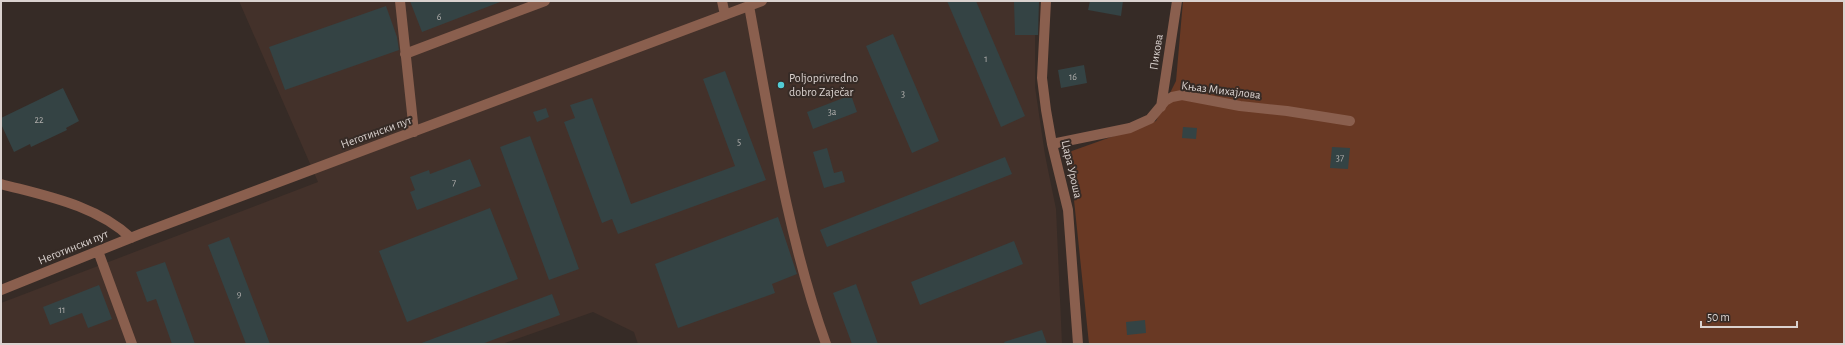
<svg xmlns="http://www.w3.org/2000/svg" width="1845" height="345" font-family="'Alegreya Sans',sans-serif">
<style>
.built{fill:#43312a}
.green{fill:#693924}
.building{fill:#344344}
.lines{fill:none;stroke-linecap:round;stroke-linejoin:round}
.minor{stroke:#8a5f4e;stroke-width:10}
.poi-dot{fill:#52ccd5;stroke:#362b26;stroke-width:1.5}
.labels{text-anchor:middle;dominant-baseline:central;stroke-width:4;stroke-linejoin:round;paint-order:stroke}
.number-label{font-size:10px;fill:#b0aeac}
.street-label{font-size:12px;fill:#dad2cf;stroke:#362b26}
.poi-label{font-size:12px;fill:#dad2cf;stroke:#362b26;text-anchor:start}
</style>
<rect width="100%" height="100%" fill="#362b26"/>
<!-- built -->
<path class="built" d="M239,1H1035V87L1045,155L1056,209L1062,344H638L634,332L593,312L502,344H1V303L318,182Z"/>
<!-- green -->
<path class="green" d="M1183,1H1844V344H1089L1069,152L1156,121L1176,81Z"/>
<!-- building -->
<path class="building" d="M410,1H500V2L422,32Z
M947,1H976L1025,116L1001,127Z
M1014,1H1039L1038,35H1015Z
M1090,1H1123L1121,16L1088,10Z
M386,6L397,37L399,50L285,90L269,47Z
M893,34L939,141L912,153L866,46Z
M1084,65L1087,83L1061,88L1058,70Z
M725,71L766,180L618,234L612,219L602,223L564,122L575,118L570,105L592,98L631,204L735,166L703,79Z
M63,88L79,121L66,128L67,130L31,147L30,144L14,152L1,124V118Z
M851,95L857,112L813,129L807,112Z
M546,108L549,117L537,122L533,112Z
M1183,127L1197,128L1196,139L1182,138Z
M530,136L579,269L549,280L500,147Z
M1332,147L1350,148L1348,169L1330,168Z
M827,148L834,173L842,171L845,182L824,188L813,152Z
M1005,157L1012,174L827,247L820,230Z
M470,159L481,186L417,210L410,192L415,190L410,177L429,170L430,174Z
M490,208L518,279L407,322L379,251Z
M778,217L797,274L772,284L775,293L678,328L655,264Z
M229,237L270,344H246L208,245Z
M1014,241L1023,264L920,305L911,282Z
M165,262L195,344H172L156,299L147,302L136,272Z
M856,284L878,344H852L833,293Z
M99,285L112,319L88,328L82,313L50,325L43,307Z
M552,294L560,315L482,344H419Z
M1145,320L1146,333L1127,335L1126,322Z
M1042,330L1047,344H1005L1004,342Z"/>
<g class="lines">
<!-- minor -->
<path class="minor" d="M400,1L414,132
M722,1L725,15
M1046,1L1042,78L1046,110L1052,144L1068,210L1078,344
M749,6C770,119 787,235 826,344
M405,54L545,1
M1161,107L1177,1
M1052,144L1130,128L1150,119L1165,101L1172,97L1182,95L1240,106L1287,111L1350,121
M1,184C46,196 96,205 131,238
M98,251L132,344
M1,290L143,233L762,1"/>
</g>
<!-- markers -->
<circle class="poi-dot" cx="781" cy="85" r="4"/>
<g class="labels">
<!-- number labels -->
<g class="number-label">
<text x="439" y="17">6</text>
<text x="986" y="59">1</text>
<text x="1073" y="77">16</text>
<text x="903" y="94">3</text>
<text x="832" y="112">3a</text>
<text x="39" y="120">22</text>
<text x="739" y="142">5</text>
<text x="1340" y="158">37</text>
<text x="454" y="183">7</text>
<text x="239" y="294">9</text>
<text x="62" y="310">11</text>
</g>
<!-- street labels -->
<g class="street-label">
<text transform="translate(1156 52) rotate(-81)">Пикова</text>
<text transform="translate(1221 90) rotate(7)">Књаз Михајлова</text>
<text transform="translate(376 132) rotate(-20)">Неготински пут</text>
<text transform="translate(1072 169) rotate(77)">Цара Уроша</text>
<text transform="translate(73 247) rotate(-22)">Неготински пут</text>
</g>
<!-- poi labels -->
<g class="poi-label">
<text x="789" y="78">Poljoprivredno<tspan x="789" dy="14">dobro Zaječar</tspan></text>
</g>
</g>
<!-- border -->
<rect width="1845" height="345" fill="none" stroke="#dad2cf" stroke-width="4"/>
<!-- scale -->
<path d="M1701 321v6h96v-6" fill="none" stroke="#dad2cf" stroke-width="2"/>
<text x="1707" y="321" font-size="12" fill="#dad2cf" stroke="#362b26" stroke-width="3" paint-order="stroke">50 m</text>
</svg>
